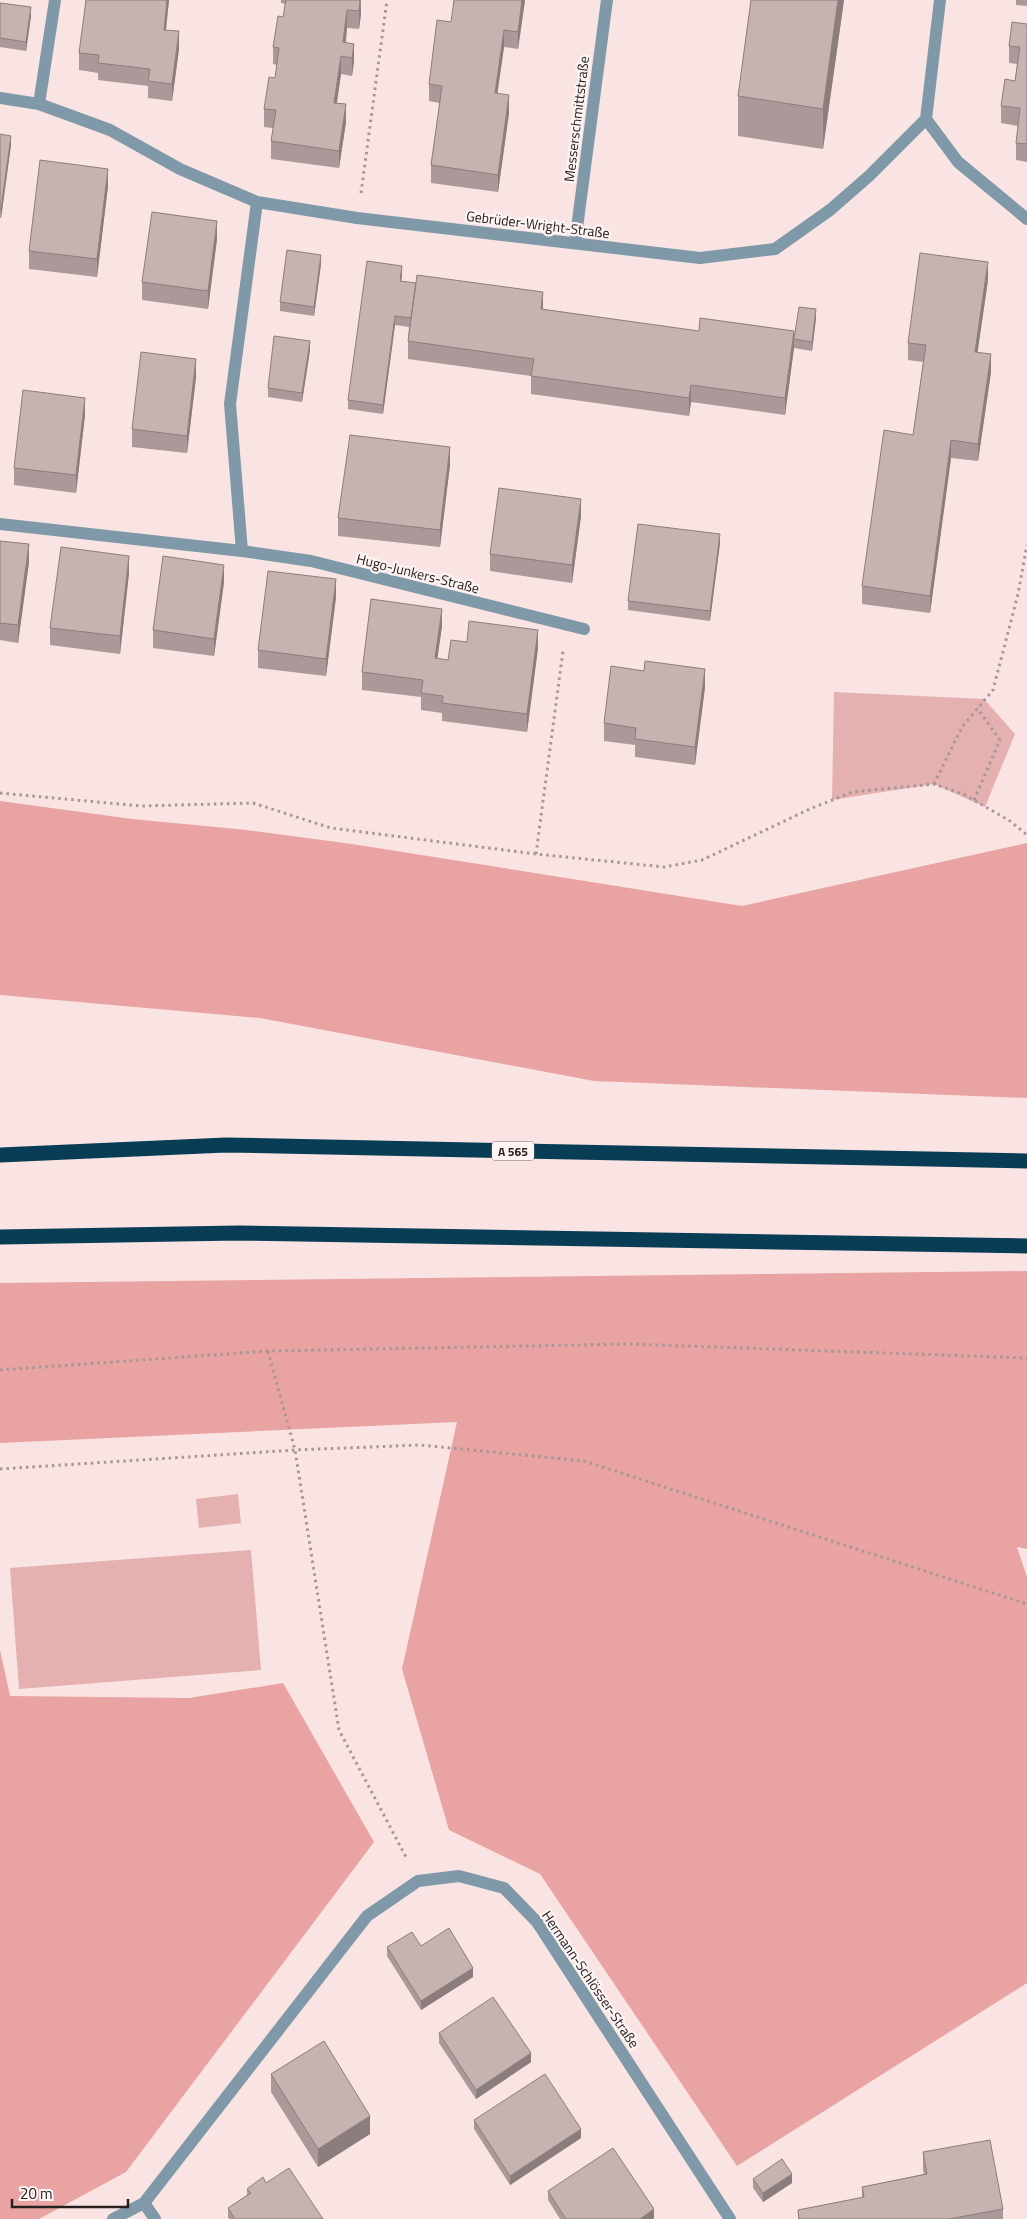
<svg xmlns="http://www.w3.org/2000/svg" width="1027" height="2219" font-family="'Titillium Web',sans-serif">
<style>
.green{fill:#e4b1b0}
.forest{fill:#e8a3a2}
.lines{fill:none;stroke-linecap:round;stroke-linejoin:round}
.path{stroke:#a69796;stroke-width:3;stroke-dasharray:2.5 4;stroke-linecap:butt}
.minor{stroke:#7f99a8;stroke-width:12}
.motorway{stroke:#093d55;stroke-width:15}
.wall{fill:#aa9998}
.shaded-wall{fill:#8b7d7c}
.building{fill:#c6b2b1;stroke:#8b7d7c}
.labels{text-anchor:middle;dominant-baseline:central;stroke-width:4.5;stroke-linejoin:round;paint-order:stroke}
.shield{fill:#fdf4f4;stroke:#67605f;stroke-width:1}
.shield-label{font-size:12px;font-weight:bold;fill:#27201f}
.street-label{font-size:14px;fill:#27201f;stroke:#fdf4f4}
</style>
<rect width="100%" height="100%" fill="#f9e4e3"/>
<!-- green -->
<path class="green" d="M834,692L984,699L1015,734L985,807L934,784L832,800Z
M238,1494L241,1523L199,1528L196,1499Z
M251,1550L261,1670L19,1689L10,1568Z"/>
<!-- forest -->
<path class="forest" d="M0,801L132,819L247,830L352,844L742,906L1027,843V1098L594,1081L260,1018L0,995Z
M1027,1271V1549L1017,1547L1027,1577V1983L737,2166L540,1874L449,1830L402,1669L457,1422L0,1443V1283Z
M0,1650L10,1696L189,1698L283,1683L374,1842L126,2172L39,2219H0Z"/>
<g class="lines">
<!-- path -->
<path class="path" d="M361,193L387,0
M934,784L962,727L993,690L1018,594L1027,545
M0,793L141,806L253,803L331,828L536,854L664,867L702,860L812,808L853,792L934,784L965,795L1010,821L1027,835
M974,800L1000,740L977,708
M536,854L563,651
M268,1351L295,1450L339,1730L406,1857
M0,1370L268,1351L629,1344L1027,1358
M0,1469L295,1450L420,1445L584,1461L1027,1604"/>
<!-- minor -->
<path class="minor" d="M0,98L39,104L110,130L180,169L257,202L357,218L700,258L775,249L830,210L869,176L926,119L940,0
M39,104L55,0
M926,119L958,162L1027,219
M575,243L607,0
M0,524L242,551L311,561L584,629
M242,551L230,404L257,202
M144,2203L155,2219
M113,2219L144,2203L367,1916L418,1881L459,1876L504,1888L537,1922L730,2219"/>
<!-- motorway -->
<path class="motorway" d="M0,1155L226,1145L1027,1161
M0,1237L239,1233L1027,1246"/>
</g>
<!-- wall -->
<path class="wall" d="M86,0H169L166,30L179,49L172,101L148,98V86L98,80V73L79,70V53Z
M281,0H361V14L359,29L347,28L346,42L354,61L352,76L341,74L337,103L346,122L339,168L271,159V141L273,128L264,127V109L275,78L277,65L273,64V47L283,17L285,4L281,3Z
M525,0L518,49L504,47L497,94L509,113L498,192L431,183V165L440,103L429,101V84L451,22Z
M844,0L823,149L738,136V96Z
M1016,0H1027V6L1016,5Z
M0,3L31,16L26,51L0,47Z
M1027,24V162L1016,160V143L1018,126L1001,123V106L1015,81L1017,64L1009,63V46Z
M0,134L11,145L1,218H0Z
M108,186L97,277L29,269V251Z
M217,239L208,309L142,300V282Z
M321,264L314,316L280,311V302Z
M402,276L401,281L543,309L794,348L785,415L691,402L689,416L531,394V376L408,359V341L409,327L395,325L383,414L348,409V400Z
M988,280L977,353L991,372L978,461L951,458L930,613L862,604V586L913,435L923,362L908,360V343Z
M816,318L812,351L794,348V339Z
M310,350L302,402L268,397V388Z
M196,377L187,453L132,447V429Z
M85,415L76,493L14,485V468Z
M450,465L440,547L338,536V518Z
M581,516L572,583L490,571V554Z
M0,541L29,562L18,643L0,640Z
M720,543L710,621L628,610V601Z
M129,573L120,654L50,645V628Z
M224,582L214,656L153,648V630Z
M336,597L326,676L258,668V650Z
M442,626L437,659L448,660L467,642L538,648L527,732L442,721V713L421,710V697L362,690V672Z
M705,687L695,765L635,757V745L604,741V723Z
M421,1946L473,1977L421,2010L387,1956V1947Z
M439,2033L531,2062L476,2099L439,2043Z
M271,2074L370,2134L318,2167L271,2092Z
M474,2120L581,2138L510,2185L474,2129Z
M923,2152L1003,2209V2219H798V2210L862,2198V2187L924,2174L923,2170Z
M753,2179L792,2183L763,2202L753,2188Z
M266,2183L323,2219H229L228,2217V2208L247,2195V2189Z
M548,2191L654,2218L560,2219L548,2200Z"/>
<!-- shaded-wall -->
<path class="shaded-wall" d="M167,0H169L164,47V30Z
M360,0L361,14L359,29V11Z
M522,0H525L518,49V32Z
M838,0H844L823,149V109Z
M31,7V16L26,51V42Z
M347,10V28L343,59V42Z
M504,30V47L495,111V93Z
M179,31V49L172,101V84Z
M354,44V61L352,76V58Z
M341,56V74L334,120V103Z
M509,95V113L498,192V175Z
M346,104V122L339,168V151Z
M11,136V145L1,218V209Z
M108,169V186L97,277V259Z
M217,221V239L208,309V291Z
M321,255V264L314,316V307Z
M988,262V280L975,370V352Z
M402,266V276L400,290V281Z
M543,292V310L541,309Z
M816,309V318L812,351V342Z
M395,316V325L383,414V405Z
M794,331V348L785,415V398Z
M310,341V350L302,402V393Z
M991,354V372L978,461V444Z
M196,359V377L187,453V436Z
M691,385V402L689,416V398Z
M85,398V415L76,493V475Z
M951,440V458L930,613V596Z
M450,447V465L440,547V530Z
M581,499V516L572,583V565Z
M720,534V543L710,621V611Z
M29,544V562L18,643V625Z
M129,556V573L120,654V636Z
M224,565V582L214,656V639Z
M336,579V597L326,676V659Z
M442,609V626L435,676V658Z
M538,630V648L527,732V714Z
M705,669V687L695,765V747Z
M473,1968V1977L421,2010V2001Z
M531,2053V2062L476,2099V2090Z
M370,2116V2134L318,2167V2149Z
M581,2129V2138L510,2185V2176Z
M792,2174V2183L763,2202V2193Z
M654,2209V2218L653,2219H640Z"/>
<!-- building -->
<path class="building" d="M86,0H167L164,30L179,31L172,84L148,81L150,69L98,63L99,55L79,53Z
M286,0H360L359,11L347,10L343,42L354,44L352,58L341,56L334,103L346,104L339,151L271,141L276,110L264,109L269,77L275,78L279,48L273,47L278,16L283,17Z
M454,0H522L518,32L504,30L495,93L509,95L498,175L431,165L442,86L429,84L437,20L451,22Z
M751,0H838L823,109L738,96Z
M0,3L31,7L26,42L0,38Z
M1012,22L1027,24V144L1016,143L1020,108L1001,106L1005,79L1015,81L1020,47L1009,46Z
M0,134L11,136L1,209H0Z
M40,160L108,169L97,259L29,251Z
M152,212L217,221L208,291L142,282Z
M287,250L321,255L314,307L280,302Z
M920,253L988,262L975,352L991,354L978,444L951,440L930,596L862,586L884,430L913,435L926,345L908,343Z
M367,261L402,266L400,281L416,283L411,318L395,316L383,405L348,400Z
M417,275L543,292L541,309L699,331L700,318L794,331L785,398L691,385L689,398L531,376L534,359L408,341Z
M799,307L816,309L812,342L794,339Z
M274,336L310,341L302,393L268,388Z
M141,352L196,359L187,436L132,429Z
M23,390L85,398L76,475L14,468Z
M350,435L450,447L440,530L338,518Z
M499,488L581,499L572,565L490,554Z
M638,524L720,534L710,611L628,601Z
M0,541L29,544L18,625L0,623Z
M61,547L129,556L120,636L50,628Z
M163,556L224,565L214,639L153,630Z
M268,571L336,579L326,659L258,650Z
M371,599L442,609L435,658L448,660L451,640L467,642L469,621L538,630L527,714L442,703L443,696L421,693L423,680L362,672Z
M645,661L705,669L695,747L635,739L636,728L604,723L611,666L644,671Z
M449,1928L473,1968L421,2001L387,1947L412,1932L421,1946Z
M493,1997L531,2053L476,2090L439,2033Z
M324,2041L370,2116L318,2149L271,2074Z
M545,2074L581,2129L510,2176L474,2120Z
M990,2140L1003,2209L949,2219H799L798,2210L864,2197L862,2187L927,2174L923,2152Z
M613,2148L654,2209L640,2219H566L548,2191Z
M782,2159L792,2174L763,2193L753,2179Z
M289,2168L323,2219H235L228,2208L251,2193L247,2189L263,2177L266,2183Z"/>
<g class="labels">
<!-- shield labels -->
<rect class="shield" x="492" y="1141.5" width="42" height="19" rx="4"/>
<g class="shield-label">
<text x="513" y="1151">A 565</text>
</g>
<!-- street labels -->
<g class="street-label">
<text transform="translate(576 119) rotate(-83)">Messerschmittstraße</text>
<text transform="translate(538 224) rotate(7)">Gebrüder-Wright-Straße</text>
<text transform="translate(418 573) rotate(14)">Hugo-Junkers-Straße</text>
<text transform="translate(591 1979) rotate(56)">Hermann-Schlösser-Straße</text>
</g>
</g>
<!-- scale -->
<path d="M12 2199v8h116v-8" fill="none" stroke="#27201f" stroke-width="2.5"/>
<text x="20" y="2199" font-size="15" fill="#27201f" stroke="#fdf4f4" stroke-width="4" paint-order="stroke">20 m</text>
</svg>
